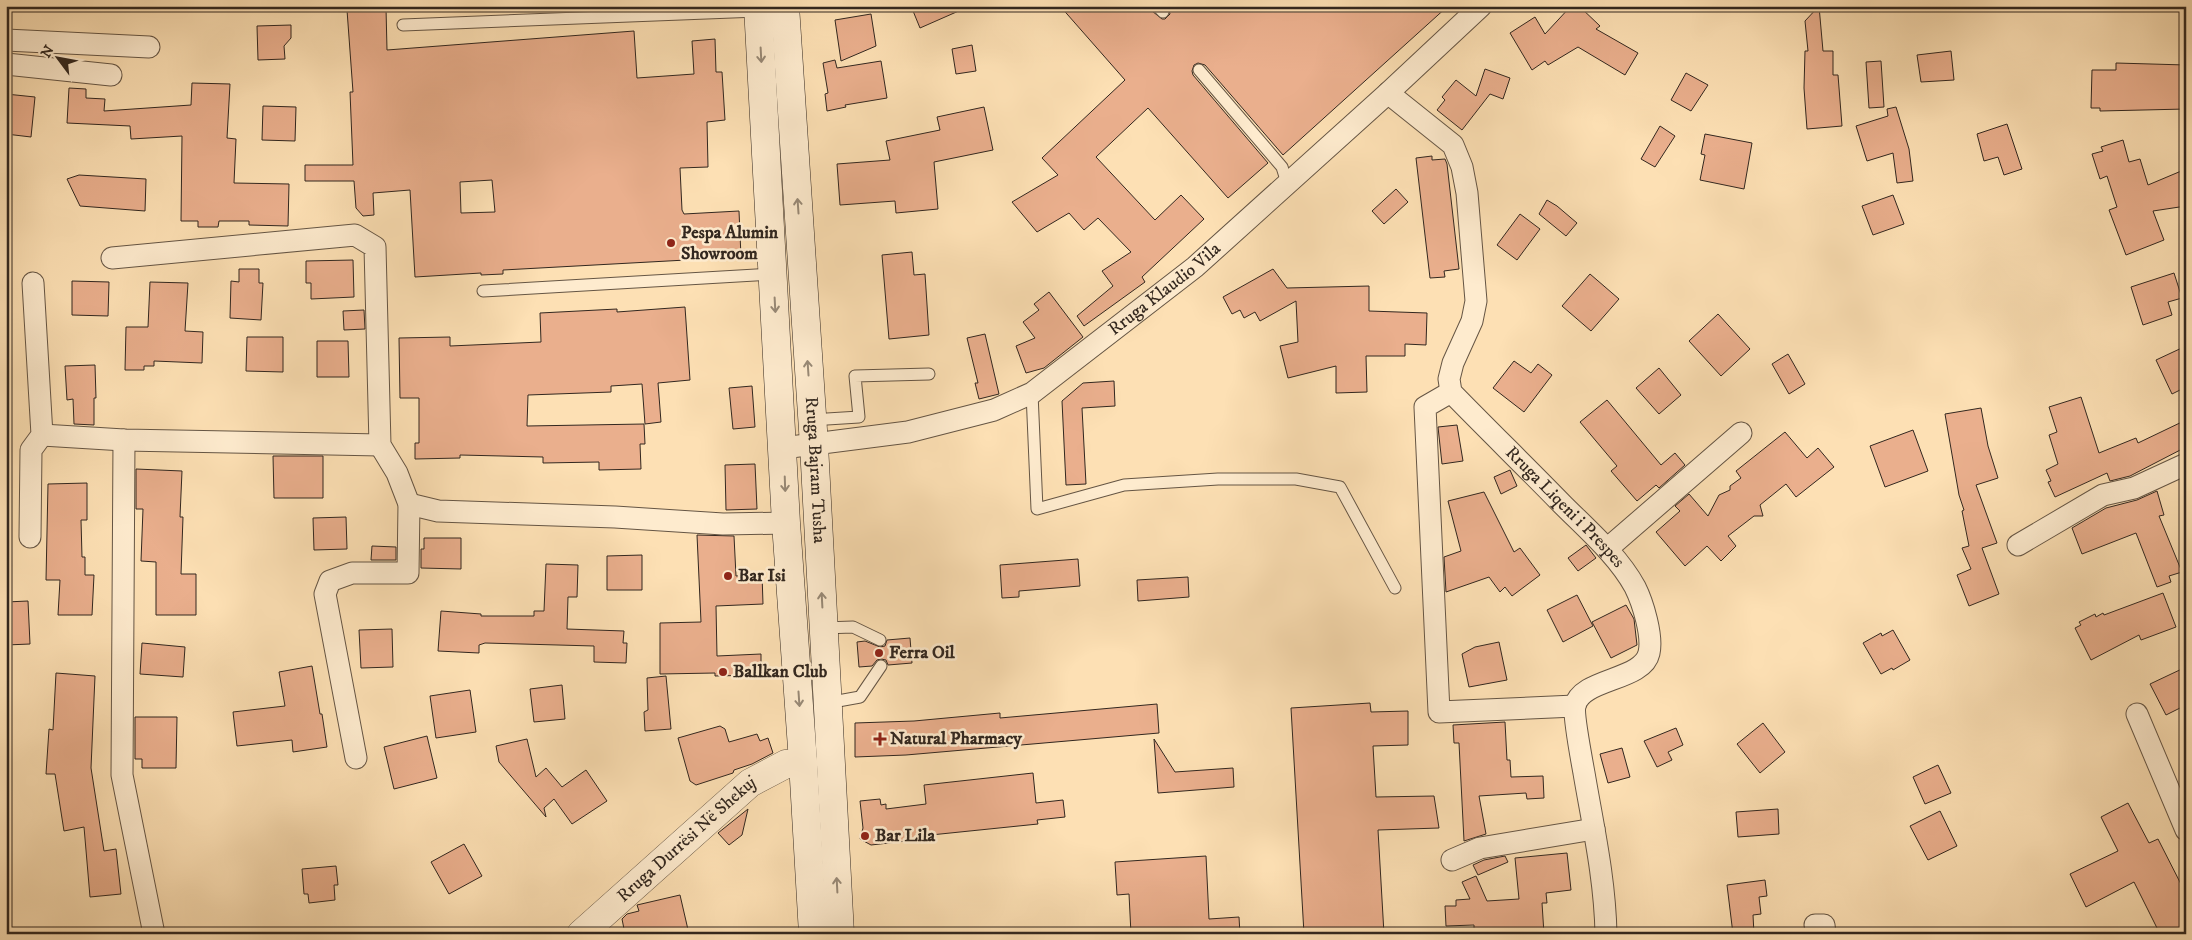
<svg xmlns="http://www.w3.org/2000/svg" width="2192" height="940" font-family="'IM FELL DW Pica',serif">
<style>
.building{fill:#eaaf8d;stroke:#32271f;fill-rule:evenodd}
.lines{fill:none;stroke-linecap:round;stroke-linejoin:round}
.service-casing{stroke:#655544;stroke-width:13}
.minor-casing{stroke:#655544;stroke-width:23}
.tertiary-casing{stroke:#655544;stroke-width:29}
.secondary-casing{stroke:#32271f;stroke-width:29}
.service{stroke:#feebce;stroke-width:11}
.minor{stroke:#feebce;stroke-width:21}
.tertiary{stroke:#feebce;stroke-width:28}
.secondary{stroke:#feebce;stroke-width:28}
.oneway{stroke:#988976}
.poi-dot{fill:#8f2418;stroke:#feebce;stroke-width:2}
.labels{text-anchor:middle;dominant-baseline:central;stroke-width:5;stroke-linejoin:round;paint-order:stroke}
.poi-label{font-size:18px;font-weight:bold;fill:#32271f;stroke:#feebce;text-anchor:start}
.street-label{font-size:18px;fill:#32271f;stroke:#feebce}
</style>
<rect width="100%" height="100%" fill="#fde0b4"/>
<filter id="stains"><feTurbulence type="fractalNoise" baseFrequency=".004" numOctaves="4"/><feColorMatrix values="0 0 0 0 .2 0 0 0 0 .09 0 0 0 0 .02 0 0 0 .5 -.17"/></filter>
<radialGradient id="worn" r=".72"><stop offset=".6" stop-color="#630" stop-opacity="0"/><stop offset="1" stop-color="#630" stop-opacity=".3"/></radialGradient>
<!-- building -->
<path class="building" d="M911,6H970L920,28Z
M1060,6H1150L1152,11L1162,19H1165L1170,14L1168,6H1448L1283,155L1205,65L1198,63L1194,65L1192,71L1193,75L1268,163L1228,198L1148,108L1096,157L1155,220L1181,195L1204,219L1142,277L1145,282L1084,326L1077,316L1113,286L1102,271L1131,252L1098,218L1084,230L1069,213L1037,232L1012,202L1058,175L1042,158L1125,80Z
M1571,6H1579L1600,26L1596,29L1638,53L1625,75L1578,47L1548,65L1545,61L1532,70L1510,33L1535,17L1545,34Z
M1819,6L1823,51H1833V75H1838L1842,126L1807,129L1804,88L1805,51H1808L1805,21Z
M386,8L387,50L634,31L637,78L694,74L692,41L715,39L716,72H722L725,120L707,122L708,167L680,168L682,210L684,214L739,211L741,257L503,270V274L481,275V273L415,277L410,190L373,193L374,215L363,216L356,208L354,181H305V165H353L350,92H353L347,10ZM492,180L495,212L461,213L460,182Z
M871,14L876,46L841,61L835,20Z
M291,25V38L284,46L285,59L258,60L257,26Z
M972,45L976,71L956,74L952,49Z
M1951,51L1954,80L1921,82L1917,55Z
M835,60L837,68L881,61L887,98L845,105L846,107L827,111L825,94L828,93L823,63Z
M1881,61L1884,107L1869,108L1866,62Z
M2116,63L2186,65V109L2100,111V108H2091L2092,70H2116Z
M1485,69L1510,78L1503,99L1490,94L1462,130L1437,110L1445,100L1442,97L1456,80L1476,96Z
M1686,73L1708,85L1691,111L1671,100Z
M192,83L230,84L227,138L236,139L234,183L289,184L288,226L249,225V221H219L218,227H198V221H181L182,136L131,139L130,126L67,123L69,88L86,89V98L105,99L104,111L191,105Z
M6,94L35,97L31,137L6,134Z
M263,106L296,107L295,141L262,140Z
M984,107L993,150L934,162L938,209L896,213L895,201L840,205L837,164L890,160L886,141L940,130L937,117Z
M1896,107L1909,149L1913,181L1897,183L1893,153L1867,161L1856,126L1888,116L1887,109Z
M2007,124L2022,169L2004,175L1998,157L1984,161L1977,134Z
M1660,126L1675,136L1655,167L1641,159Z
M1705,134L1752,143L1744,189L1700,180L1705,155L1701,154Z
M2123,140L2129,162L2140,159L2148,185L2186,169V206L2153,211L2164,240L2126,255L2109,210L2117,207L2107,176L2100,179L2092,154L2103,151L2101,147Z
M1432,156V160L1445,159L1447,164L1459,269L1444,271L1445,277L1430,278L1416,158Z
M79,175L146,179L145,211L80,206L67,179Z
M1396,189L1408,202L1384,224L1372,211Z
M1893,195L1904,224L1873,235L1862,206Z
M1547,200L1557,206L1577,223L1566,236L1539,214Z
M1520,214L1540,229L1517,260L1497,245Z
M912,252L914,275L925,274L929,335L889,339L882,255Z
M353,260L354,297L311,299V283H306V261Z
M239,269H259V283H263L261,320L230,318L231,281L239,282Z
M1273,269L1287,288L1369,286V311L1427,313L1426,345L1405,344V356H1366L1367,392L1336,393V366L1288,378L1280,346L1298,342L1296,301L1260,321L1255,312L1244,318L1240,310L1232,314L1223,297Z
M2174,273L2182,298L2168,302L2172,315L2143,325L2131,287Z
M1590,274L1619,299L1591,331L1562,306Z
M72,281L109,282L108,316L72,315Z
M150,282L188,283L185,331L203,332L202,363L154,361V366H144V370H125L126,327H148Z
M1049,292L1083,337L1044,368L1026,373L1016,346L1035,338L1023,322L1039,310L1034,304Z
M685,307L690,380L658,383L661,422L645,424L642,384L611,386V392L528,395L527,426L644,424L645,444H640L641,469L599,470V462L543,463V457L460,455V458L415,459V443H419V398H400L399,338L450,337V346L541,342L540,313L617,309V312Z
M364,310L365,329L344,330L343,311Z
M1718,314L1750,349L1721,376L1689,341Z
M985,334L999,394L979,399L975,383H978L967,338Z
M247,337H283V372L246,371Z
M317,341H348L349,377H317Z
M2186,346V387L2172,394L2156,360Z
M1788,354L1805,384L1789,394L1772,364Z
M1514,361L1531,373L1538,364L1552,375L1524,412L1493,388Z
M95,365L96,398H94V425L74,424L73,399L67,400L65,366Z
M1659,368L1681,395L1659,414L1636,388Z
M1114,381L1115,406L1082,408L1086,484L1066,485L1062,401L1083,383Z
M752,386L755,427L733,429L729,388Z
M2081,397L2099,453L2136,438L2138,443L2186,420V447L2130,476L2110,481L2107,473L2055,497L2048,482L2051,481L2046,470L2058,464L2049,435L2057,432L2049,407Z
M1607,400L1661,465L1675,453L1685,465L1659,488L1656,485L1637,501L1611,471L1617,466L1580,422Z
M1981,408L1988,446L1998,478L1976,485L1997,543L1982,548L1999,594L1969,606L1957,575L1971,569L1962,548L1969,546L1962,511L1964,510L1959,495L1945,414Z
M1457,425L1463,461L1442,464L1438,427Z
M1913,430L1928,471L1885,487L1870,446Z
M1785,432L1807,458L1818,448L1834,467L1796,497L1786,484L1760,505L1763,516H1754L1728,536L1736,546L1721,561L1707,546L1685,566L1656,532L1680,511L1675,506L1689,494L1708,516L1719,495L1730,490V486L1741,478L1736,471Z
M273,456H323V498H274Z
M755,464L757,509L726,510L725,465Z
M136,469L182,471L180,517H183L181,574H196V615H156V562L141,561L143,509H136Z
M1510,470L1517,486L1501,494L1494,477Z
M87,483V520H81L82,557H85V575H94L92,615H58L60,580H46L48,484Z
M2157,491L2164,515L2159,516L2182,572L2169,576L2171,582L2157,587L2136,533L2082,554L2072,528L2106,508L2137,500Z
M1484,492L1514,552L1520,548L1540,575L1512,596L1505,587L1500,592L1489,577L1446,592L1444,557L1461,551L1448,501Z
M346,517L347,549L314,550L313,518Z
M697,535L734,536L736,576L762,574L763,604L716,606L717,656L761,654V675L715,676V673L660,674V623L701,622Z
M424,538H461V569L421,568V549H424Z
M1586,545L1596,558L1578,571L1568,558Z
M372,546L396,547V560H371Z
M642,555V590H607V556Z
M1078,559L1080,586L1019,591V597L1002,598L1000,565Z
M546,564L578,565L577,597H568L567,629L624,631L623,643H627L626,663L594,662V646L485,643L479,645V653L438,651L441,611L481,614V616H534V611H544Z
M1188,577L1189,597L1138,601L1137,580Z
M2163,593L2176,627L2141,640L2139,635L2091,660L2075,628L2081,625L2079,622L2095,614L2096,617L2103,613L2104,615Z
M1577,595L1593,626L1563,642L1547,610Z
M28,601L30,644L6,645V602Z
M1626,605L1634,619L1637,645L1611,658L1592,622Z
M392,629L393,667L361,668L359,630Z
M1893,630L1910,660L1893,670L1892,668L1881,674L1863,643L1881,633L1882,636Z
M910,638L912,663L888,665L886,660L881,659L877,660L872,666L859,667L857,642L865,641L880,647L885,646L887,640Z
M1499,642L1507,680L1469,687L1462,654L1475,647Z
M142,643L185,647L183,677L140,674Z
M312,666L320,714H322L327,747L293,752L292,740L237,746L233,712L285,706L279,672Z
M2186,667V705L2166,715L2150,684Z
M56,673L95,676L91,768L104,851L116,849L121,894L90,897L84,827L64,831L55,774H46L49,729L53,730Z
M666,676L671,729L645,731L644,712L648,710L647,678Z
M562,685L565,719L534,722L530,689Z
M470,690L476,732L436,738L430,696Z
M1370,703L1371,712L1408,711V745L1373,746L1376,797L1434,796L1439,828L1378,830L1384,934H1304L1291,708Z
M1157,704L1159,733L906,755L855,757V723L914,721L1000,713V718Z
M135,717H177L176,768H142V759H135Z
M1505,722L1507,760H1510L1511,777L1543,776L1544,798L1527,799L1526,793L1479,796L1486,834L1464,841L1459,743H1454L1453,725Z
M1763,723L1785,752L1760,773L1737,744Z
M720,726L725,729L729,742L757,734L760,741L768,738L773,753L752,764L734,770L733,773L696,785L690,781L678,738Z
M1676,728L1683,745L1668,752L1672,760L1657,767L1644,741Z
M427,736L437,778L394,789L384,747Z
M527,739L536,777L546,768L562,787L586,770L607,801L572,824L554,799L544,808L546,817L499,762L496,746Z
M1154,739L1175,772L1233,768L1234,787L1158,793Z
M1622,748L1630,777L1608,783L1600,754Z
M1938,765L1951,793L1925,804L1913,777Z
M1033,773L1036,803L1063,800L1065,817L1037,820L1038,824L921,836L915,840L871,845L860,839L863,828L860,801L880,799L881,805L886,804V809L926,804L924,785Z
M2128,803L2149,843L2158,839L2186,894V934H2160L2134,882L2086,907L2070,874L2118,851L2101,817Z
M748,809L742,835L729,845L718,833Z
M1778,809L1779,834L1738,837L1736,812Z
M1940,811L1957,846L1928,860L1910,826Z
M464,844L482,876L449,894L431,862Z
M1567,853L1571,890L1546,893L1547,903H1542L1544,934H1474V925L1446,926L1445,906H1456V900L1470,899L1462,882L1476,876L1487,901L1519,899L1515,858Z
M1206,856L1209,919L1239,917L1240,934H1131L1129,894L1117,895L1115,862Z
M1505,856L1508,862L1478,875L1473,865L1484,860Z
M336,866L338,885H334L335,900L309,903L308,894H304L302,869Z
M1765,880L1767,896L1759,897L1761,914L1753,915L1754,934H1733L1727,885Z
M680,895L689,934H625L622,919L627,914L639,911L637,905Z"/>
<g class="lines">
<defs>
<path id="service" d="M1157,6L1163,12
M403,25L758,11
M1199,70L1282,167L1287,183
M483,291L774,274
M1032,393L1037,509L1124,485L1218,479H1296L1340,487L1395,588
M811,420L859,417L855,376L929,374
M823,628L853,627L880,640
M827,703L860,697L881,666"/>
<g id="minor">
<path d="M6,40L149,47"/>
<path d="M6,64L111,75"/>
<path id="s1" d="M1388,93L1453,145L1462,167L1467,193L1476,301L1472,321L1453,363L1449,379L1451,392C1488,430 1526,467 1563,505C1588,530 1618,556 1635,587C1643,603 1653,636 1649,653C1643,681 1581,678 1575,706C1573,714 1582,762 1584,773C1593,826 1605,879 1606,934"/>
<path d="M112,258L355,235L375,247L380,445L397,473L409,504L408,573H352L330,581L325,594L356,758"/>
<path d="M1451,392L1425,407L1439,712L1575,706"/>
<path d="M42,435L124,440L380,445"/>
<path d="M124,440L122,775L154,934"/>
<path id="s2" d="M783,448L908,432L994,410L1032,393L1195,267L1388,93L1481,6"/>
<path d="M409,504L438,511L615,517L723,524L786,523"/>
<path d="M30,537L31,450L42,435L33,283"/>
<path d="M2018,545L2103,495L2134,488L2186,464"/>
<path d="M1607,549L1741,433"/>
<path d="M2137,714L2186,830"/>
<path d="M1452,860L1480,848L1594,829"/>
<path d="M1815,925H1824L1825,934"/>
</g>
<g id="tertiary">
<path id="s3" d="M581,934L750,783L786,764L803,762"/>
</g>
<g id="secondary">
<path d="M758,6L786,523L803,762L813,934"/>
<path id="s4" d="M785,6L814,445L840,934"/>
</g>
</defs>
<!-- service casing -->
<use href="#service" class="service-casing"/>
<!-- minor casing -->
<use href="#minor" class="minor-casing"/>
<!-- tertiary casing -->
<use href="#tertiary" class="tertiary-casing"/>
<!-- secondary casing -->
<use href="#secondary" class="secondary-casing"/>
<!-- service -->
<use href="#service" class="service"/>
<!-- minor -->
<use href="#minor" class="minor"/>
<!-- tertiary -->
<use href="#tertiary" class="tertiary"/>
<!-- secondary -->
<use href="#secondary" class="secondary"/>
</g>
<!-- one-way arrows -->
<defs><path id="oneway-shaft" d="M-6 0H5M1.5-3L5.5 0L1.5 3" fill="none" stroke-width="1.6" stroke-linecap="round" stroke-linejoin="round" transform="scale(1.25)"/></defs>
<g class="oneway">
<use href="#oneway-shaft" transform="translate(761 55) rotate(87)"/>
<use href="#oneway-shaft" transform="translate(798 206) rotate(-94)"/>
<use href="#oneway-shaft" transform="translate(775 305) rotate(87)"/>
<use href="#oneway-shaft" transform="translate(808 368) rotate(-94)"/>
<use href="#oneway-shaft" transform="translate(785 484) rotate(88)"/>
<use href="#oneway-shaft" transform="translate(822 600) rotate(-93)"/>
<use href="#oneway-shaft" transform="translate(799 699) rotate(86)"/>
<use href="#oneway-shaft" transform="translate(837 885) rotate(-93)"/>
</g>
<!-- markers -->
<g class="poi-dot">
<circle cx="671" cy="243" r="5"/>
<circle cx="728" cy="576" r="5"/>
<circle cx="879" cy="653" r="5"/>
<circle cx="723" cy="672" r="5"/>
<path d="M877.5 731.5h5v5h5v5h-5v5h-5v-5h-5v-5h5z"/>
<circle cx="865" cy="836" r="5"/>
</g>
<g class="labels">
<!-- poi labels -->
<g class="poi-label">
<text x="681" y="233">Pespa Alumin<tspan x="681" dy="21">Showroom</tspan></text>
<text x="738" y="576">Bar Isi</text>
<text x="889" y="653">Ferra Oil</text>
<text x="733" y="672">Ballkan Club</text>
<text x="890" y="739">Natural Pharmacy</text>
<text x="875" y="836">Bar Lila</text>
</g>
<!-- street labels -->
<g class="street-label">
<text stroke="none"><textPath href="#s2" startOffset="425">Rruga Klaudio Vila</textPath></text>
<text stroke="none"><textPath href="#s4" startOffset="465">Rruga Bajram Tusha</textPath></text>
<text stroke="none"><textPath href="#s1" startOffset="500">Rruga Liqeni i Prespes</textPath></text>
<text stroke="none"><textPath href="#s3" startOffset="142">Rruga Durrësi Në Shekuj</textPath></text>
</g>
</g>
<!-- margin -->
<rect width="2192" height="940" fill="none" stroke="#fde0b4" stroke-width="25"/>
<rect x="8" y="8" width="2177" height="925" fill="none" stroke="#32271f" stroke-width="2.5"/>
<rect x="12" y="12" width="2167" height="915" fill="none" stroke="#32271f"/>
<!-- north arrow -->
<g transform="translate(58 58) rotate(302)" stroke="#feebce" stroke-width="4" paint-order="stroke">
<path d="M0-4L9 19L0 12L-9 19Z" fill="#32271f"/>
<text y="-8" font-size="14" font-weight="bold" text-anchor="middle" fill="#32271f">N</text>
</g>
<rect width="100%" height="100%" filter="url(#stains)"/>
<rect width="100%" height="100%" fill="url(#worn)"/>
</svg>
